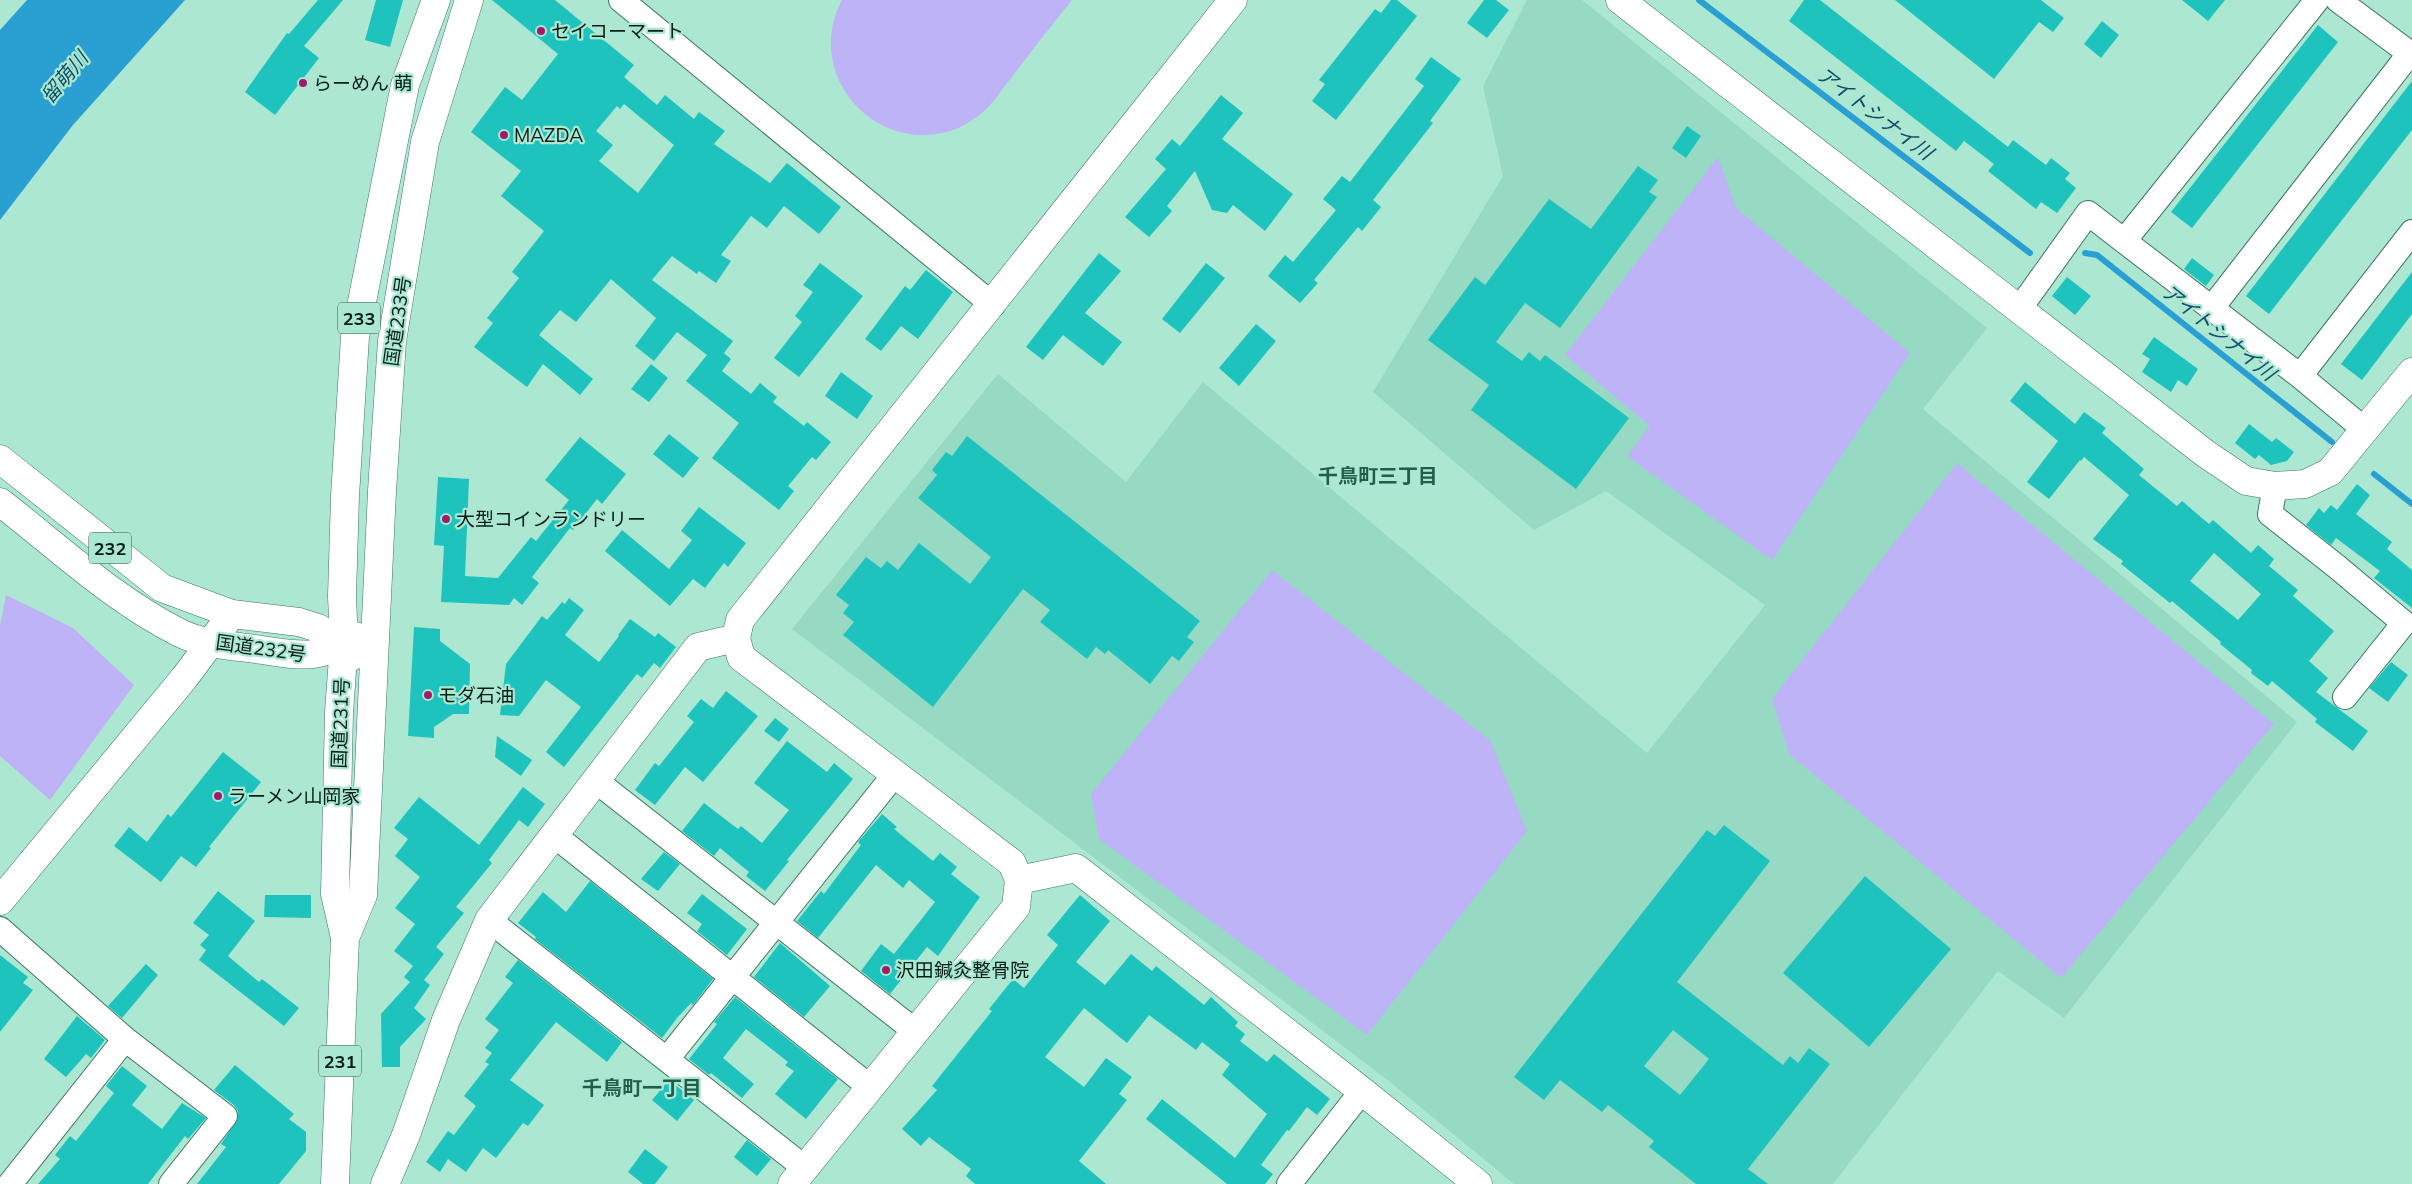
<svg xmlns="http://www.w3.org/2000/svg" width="2412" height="1184" font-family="Mulish,'Noto Sans JP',sans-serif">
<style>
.built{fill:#97dac4}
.green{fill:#beb3f7}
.water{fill:#29a0d1}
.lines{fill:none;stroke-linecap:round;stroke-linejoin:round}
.stream{stroke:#29a0d1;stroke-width:6}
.building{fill:#1fc3bd;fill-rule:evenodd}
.minor-casing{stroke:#3c7463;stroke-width:26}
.tertiary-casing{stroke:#3c7463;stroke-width:29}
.trunk-casing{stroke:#3c7463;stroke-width:29}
.minor{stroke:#fff;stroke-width:24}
.tertiary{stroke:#fff;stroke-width:28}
.trunk{stroke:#fff;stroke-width:28}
.poi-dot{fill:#a01b69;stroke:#ace7d2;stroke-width:2}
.labels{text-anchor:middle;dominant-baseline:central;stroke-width:4.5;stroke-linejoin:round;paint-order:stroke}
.shield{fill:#ace7d2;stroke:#385a4f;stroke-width:1}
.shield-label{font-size:18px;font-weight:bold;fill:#061e17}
.poi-label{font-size:19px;fill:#061e17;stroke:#ace7d2;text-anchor:start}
.street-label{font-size:19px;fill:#061e17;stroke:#ace7d2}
.water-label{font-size:20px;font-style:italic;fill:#0e4d66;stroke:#ace7d2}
.neighbourhood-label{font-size:20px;font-weight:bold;fill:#225c4b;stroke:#ace7d2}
</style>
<rect width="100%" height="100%" fill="#ace7d2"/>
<!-- built -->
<path class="built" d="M1527,0H1582L1987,328L1923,409L2297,722L2064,1018L1998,971L1833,1184H1514L1385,1078L792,629L998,374L1126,482L1203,382L1647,753L1765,605L1606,491L1534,530L1373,392L1503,176L1483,86Z"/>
<!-- green -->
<path class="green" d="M842,0H1072C1051,26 1031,52 1011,78C1002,89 993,104 982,113C975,118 964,126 956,129C877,158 802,75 842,0Z
M1718,157L1736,208L1910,353L1772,560L1627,456L1650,426L1565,355Z
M1957,463L2274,724L2061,978L1789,754L1772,699Z
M1272,570L1490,740L1527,831L1367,1035L1099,839L1091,794Z
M6,595L73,628L134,685L50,800L0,756V626Z"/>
<!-- water -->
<path class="water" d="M27,0H185L73,125L0,220V30Z"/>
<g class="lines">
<!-- stream -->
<path class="stream" d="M1699,0L2030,253
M2085,253L2097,255L2332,442
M2374,474L2412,504"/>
</g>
<!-- building -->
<path class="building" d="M318,0H343L304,46L319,58L275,115L245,92L287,33L289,34Z
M376,0H403L390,47L365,40Z
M492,0H555L634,65L624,77L657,105L665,95L694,119L699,112L725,131L714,144L770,183L787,163L841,207L819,234L784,206L767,228L751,216L721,255L731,261L716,283L699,271L697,274L672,256L652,280L733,341L724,353L731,359L722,371L751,394L760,383L777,397L773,402L804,426L807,422L831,442L816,460L812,457L788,486L794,491L779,510L712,458L739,423L686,381L707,355L677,332L654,361L635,346L656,318L611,279L576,322L560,310L539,335L593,379L580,395L543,364L527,387L474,347L493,323L487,318L519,278L512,272L544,231L501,196L521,171L471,132L505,87L522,100L558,54ZM624,104L674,145L638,193L599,161L613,145L596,131L617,106L620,109Z
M1391,0H1397L1417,16L1336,120L1312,101L1325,84L1319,80L1375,9L1381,13Z
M1484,0H1496L1509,10L1487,38L1467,23Z
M1804,0H1820L2008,147L2013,140L2046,165L2051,158L2070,173L2065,179L2076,188L2057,213L2041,202L2036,209L1988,171L1994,164L1964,141L1956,151L1789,21Z
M1895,0H2041L2064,18L2053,32L2039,22L1994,79Z
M2182,0H2225L2208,21Z
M2102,21L2119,35L2101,58L2084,44Z
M2318,25L2338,42L2192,228L2171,212Z
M1431,57L1461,79L1430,121L1433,123L1373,200L1381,207L1362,231L1358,227L1314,280L1318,283L1300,303L1268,276L1285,255L1293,262L1336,210L1323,199L1342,176L1350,182L1424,86L1415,79Z
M2412,81V130L2269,314L2246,296Z
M1221,95L1243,113L1222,139L1293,194L1265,231L1233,205L1227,213L1212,210L1195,171L1167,206L1172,211L1149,237L1125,217L1166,169L1155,159L1172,139L1180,146Z
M1687,126L1701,136L1686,158L1672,148Z
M1638,166L1658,180L1649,192L1657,197L1560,328L1525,303L1496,342L1522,361L1529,352L1540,361L1545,355L1629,418L1576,489L1471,410L1489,385L1428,340L1475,277L1485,285L1549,199L1591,229Z
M1099,253L1121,271L1085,313L1122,342L1103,366L1063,335L1043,360L1026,347Z
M2192,258L2214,275L2206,286L2184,269Z
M820,263L863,296L799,377L774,358L802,322L795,316L813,292L803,285Z
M1206,263L1225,278L1180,333L1162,319Z
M926,270L953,292L918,339L901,326L881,351L865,339L905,286L910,290Z
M2412,272V314L2362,380L2341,364Z
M2067,277L2091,296L2075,315L2052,296Z
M1256,324L1276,341L1239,386L1219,368Z
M2154,337L2198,369L2187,386L2178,380L2171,392L2142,372L2150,359L2142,354Z
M651,364L668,378L649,402L631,389Z
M841,372L873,396L857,419L825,396Z
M2025,382L2075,424L2084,412L2106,428L2102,433L2144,469L2139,475L2177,506L2182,501L2209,524L2213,520L2251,553L2258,545L2274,559L2269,566L2298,590L2293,596L2334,631L2309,661L2328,678L2316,692L2368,731L2353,751L2315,722L2317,719L2272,681L2268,686L2251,673L2252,670L2220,644L2221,642L2172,601L2170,603L2121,564L2123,561L2093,539L2129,495L2084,457L2081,461L2080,460L2049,499L2027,482L2058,441L2010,401ZM2214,553L2261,594L2238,620L2190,581Z
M2249,424L2272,442L2276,438L2294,452L2287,461L2271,465L2259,455L2255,459L2235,443Z
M669,434L699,458L683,478L653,454Z
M967,436L1200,621L1187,637L1194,642L1179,661L1172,656L1150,684L1108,650L1105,654L1096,647L1087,659L1040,622L1050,610L1023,589L933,707L843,635L854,622L843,613L849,605L836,595L866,557L881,568L887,561L898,570L919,543L970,584L991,557L918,498L937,475L932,470L946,452L952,456Z
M580,437L626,474L602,504L597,499L573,530L570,528L532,577L539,583L522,605L514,598L509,605L441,602L444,546L434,545L438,477L469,479L465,576L498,578L531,537L536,541L569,500L545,480Z
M2357,484L2370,495L2356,514L2392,542L2387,549L2412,570V608L2374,578L2380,571L2336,538L2331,545L2306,525L2319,508L2324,513L2331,505L2337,510Z
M699,507L746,543L728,567L724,563L705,588L693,579L670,606L605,551L622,530L669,569L692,540L681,531Z
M569,598L584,610L565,635L599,662L619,636L618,635L630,619L655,637L658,633L676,647L660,668L654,663L642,678L637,674L564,767L546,752L581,707L546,680L519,716L500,715L506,664L542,616L547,620L562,602L565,604Z
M414,627L440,629V641L470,664L469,714H453L434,727V738L408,736Z
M2391,662L2408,675L2388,702L2369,688Z
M726,691L758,716L703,782L685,767L655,805L635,790L655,763L659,766L694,722L687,716L701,699L713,708Z
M775,718L789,729L779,742L764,731Z
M497,736L532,760L521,776L495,757Z
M787,741L827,772L834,763L853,779L787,860L789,861L765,891L746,876L749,872L720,848L714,856L682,831L704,803L738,829L741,826L762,843L789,810L754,783Z
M223,752L261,782L209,847L211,848L196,867L181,856L161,882L114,846L129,827L147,842L168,814L171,817Z
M523,787L545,804L528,827L519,820L489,860L492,863L456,907L464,913L436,947L444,954L424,980L430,985L414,1008L426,1019L400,1047V1067H382L381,1014L410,982L404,977L413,966L394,951L415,924L395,908L420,877L395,856L408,839L394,828L419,797L479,845Z
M882,814L897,827L894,829L933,861L940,853L957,867L951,874L980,897L938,956L927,947L890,994L861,971L881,944L894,954L935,902L909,880L903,888L876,865L818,938L797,921L821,891L824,894L861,845L858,842Z
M1724,825L1770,861L1677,982L1783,1065L1790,1056L1798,1063L1809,1048L1830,1064L1748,1169L1768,1184H1696L1649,1147L1654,1141L1608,1105L1602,1112L1560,1080L1544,1100L1514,1077L1707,830L1715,836ZM1673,1030L1709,1059L1680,1095L1644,1066Z
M664,852L680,864L658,891L641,879Z
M1865,876L1951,949L1869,1047L1783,973Z
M590,881L713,979L693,1005L691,1003L677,1018L662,1038L535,939L536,937L518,923L543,892L566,912Z
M218,891L255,921L228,956L259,982L262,979L299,1008L284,1026L199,960L206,950L200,945L209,935L193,923Z
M702,894L747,929L727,955L697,931L702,924L687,913Z
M265,895H311V918L264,917Z
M1080,895L1110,921L1076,962L1105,985L1131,954L1152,971L1156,966L1204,1005L1211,997L1238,1022L1235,1026L1245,1034L1240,1041L1267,1062L1274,1054L1330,1099L1317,1115L1307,1107L1289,1131L1287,1130L1261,1165L1273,1174L1265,1184H1227L1146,1119L1162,1099L1235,1158L1267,1114L1222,1075L1230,1064L1202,1042L1196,1050L1149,1015L1127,1043L1084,1008L1045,1057L1084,1087L1106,1058L1132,1077L1119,1094L1127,1100L1079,1161L1106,1184H975L966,1176L971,1169L929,1137L921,1146L902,1129L937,1090L932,1086L992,1011L989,1009L1013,979L1024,988L1058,945L1047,935Z
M780,943L830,986L804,1017L754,977Z
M0,955L28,977L23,983L33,990L0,1032Z
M518,960L622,1042L607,1062L556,1022L510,1080L544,1105L528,1126L523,1123L496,1158L483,1148L466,1172L448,1159L440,1172L426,1162L448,1131L454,1135L476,1106L464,1096L489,1064L485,1062L492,1053L485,1048L499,1030L485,1019L513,983L505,977Z
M146,964L158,975L122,1018L108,1006Z
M735,997L838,1079L806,1119L775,1094L794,1071L785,1065L788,1062L746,1029L723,1058L754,1084L742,1098L711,1073L709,1075L689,1059L717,1024L714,1022Z
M77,1016L105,1040L91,1058L86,1054L66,1077L44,1059Z
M235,1065L294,1114L289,1119L306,1132V1151L279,1184H197L226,1147L221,1144L238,1118V1111L234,1105L214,1090Z
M122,1066L147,1086L132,1105L162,1129L182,1103L206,1118L188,1139L185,1136L148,1184H38L60,1159L55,1155L70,1136L76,1141L114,1093L106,1086Z
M669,1080L694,1100L677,1121L652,1100Z
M747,1140L771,1159L757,1176L734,1157Z
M645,1149L668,1167L655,1184H643L628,1172Z"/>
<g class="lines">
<defs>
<path id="minor" d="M621,0L993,305
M2338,0L2412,55
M2124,241L2300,376L2365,430
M2020,308L2088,213L2124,241L2317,0
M2211,309L2410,53
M2300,376L2412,232
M2275,486L2270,514L2336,566L2404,623L2345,697
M596,781L915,1031
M554,835L870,1087
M489,920L805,1168
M0,929L125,1039L225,1116L171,1184
M667,1059L895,774
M10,1184L125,1039
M1289,1184L1362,1091"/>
<path id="tertiary" d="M1620,0L2206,454L2246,481L2275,486L2305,484L2330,472L2412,372
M1019,880L1076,868L1362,1091L1478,1184
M0,901L185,677L232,614
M385,1184L406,1135L446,1020L489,920L698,647L736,638
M792,1184L1016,907L1019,880L1012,863L741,657L736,638L740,620L1233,0"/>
<path id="trunk" d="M0,459L162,588L232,614L299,622L318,628L344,644L351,657
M0,502C58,547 114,600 180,633C204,645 236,646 262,650C302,656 320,660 355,636
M345,938L363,895L382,491L392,341L425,142L469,0
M335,1184L345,938L335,894L339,712L344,644L342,596L345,496L355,337L405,85L436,0"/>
</defs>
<!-- minor casing -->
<use href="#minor" class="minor-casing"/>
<!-- tertiary casing -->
<use href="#tertiary" class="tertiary-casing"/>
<!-- trunk casing -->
<use href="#trunk" class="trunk-casing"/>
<!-- minor -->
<use href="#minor" class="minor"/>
<!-- tertiary -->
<use href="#tertiary" class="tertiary"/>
<!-- trunk -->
<use href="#trunk" class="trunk"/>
</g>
<!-- markers -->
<g class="poi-dot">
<circle cx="541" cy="31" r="5"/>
<circle cx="303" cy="83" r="5"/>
<circle cx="504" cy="135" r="5"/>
<circle cx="446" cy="519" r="5"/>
<circle cx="428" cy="695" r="5"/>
<circle cx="218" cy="796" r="5"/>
<circle cx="886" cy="970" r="5"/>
</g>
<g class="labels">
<!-- shield labels -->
<g class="shield">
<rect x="338" y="302.5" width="42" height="31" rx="4"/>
<rect x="89" y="532.5" width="42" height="31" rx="4"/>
<rect x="319" y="1045.5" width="42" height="31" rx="4"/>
</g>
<g class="shield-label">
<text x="359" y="318">233</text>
<text x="110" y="548">232</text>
<text x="340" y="1061">231</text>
</g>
<!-- poi labels -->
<g class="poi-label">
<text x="551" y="31">セイコーマート</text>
<text x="313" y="83">らーめん 萌</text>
<text x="514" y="135">MAZDA</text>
<text x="456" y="519">大型コインランドリー</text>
<text x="438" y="695">モダ石油</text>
<text x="228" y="796">ラーメン山岡家</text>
<text x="896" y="970">沢田鍼灸整骨院</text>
</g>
<!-- street labels -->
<g class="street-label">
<text transform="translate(397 321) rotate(-82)">国道233号</text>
<text transform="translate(261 648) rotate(8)">国道232号</text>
<text transform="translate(340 723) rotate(-88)">国道231号</text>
</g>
<!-- water labels -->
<g class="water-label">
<text transform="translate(64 77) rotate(-50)">留萌川</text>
<text transform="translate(1875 113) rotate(37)">アイトシナイ川</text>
<text transform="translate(2219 332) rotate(39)">アイトシナイ川</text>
</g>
<!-- neighbourhood labels -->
<g class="neighbourhood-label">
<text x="1378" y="475">千鳥町三丁目</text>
<text x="642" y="1087">千鳥町一丁目</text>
</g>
</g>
</svg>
